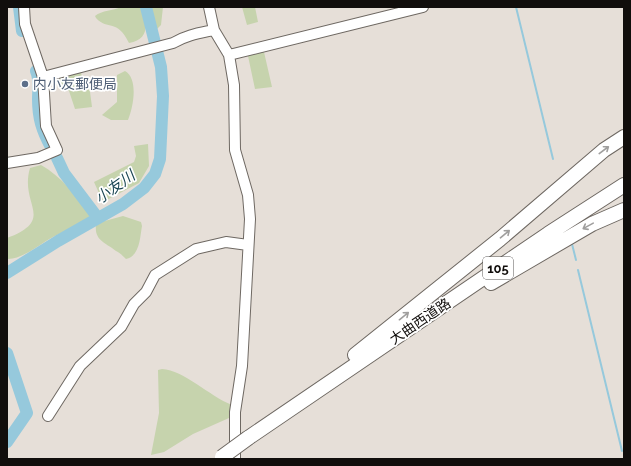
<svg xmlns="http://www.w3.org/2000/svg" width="631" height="466" font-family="Raleway,'Noto Sans JP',sans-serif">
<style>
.green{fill:#c6d3ad}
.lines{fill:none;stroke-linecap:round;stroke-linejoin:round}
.stream{stroke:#96c9dc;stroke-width:2}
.river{stroke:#96c9dc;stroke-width:12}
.minor-casing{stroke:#6e6862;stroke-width:12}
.highway-casing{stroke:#6e6862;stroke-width:16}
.minor{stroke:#fff;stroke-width:10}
.highway{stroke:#fff;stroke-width:14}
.highway-bridge-casing{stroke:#6e6862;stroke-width:16;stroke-linecap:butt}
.highway-bridge{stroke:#fff;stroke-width:14}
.oneway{stroke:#a09f9e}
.service-dot{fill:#5c6f8a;stroke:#fff;stroke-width:1.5}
.labels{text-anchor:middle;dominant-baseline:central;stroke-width:3.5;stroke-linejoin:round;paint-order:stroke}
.shield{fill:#fff;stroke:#585655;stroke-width:1}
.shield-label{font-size:13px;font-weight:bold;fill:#110e0c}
.service-label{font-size:14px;fill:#4e5e75;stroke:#fff;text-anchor:start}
.street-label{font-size:14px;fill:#110e0c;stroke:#fff}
.water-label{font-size:15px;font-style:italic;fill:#194553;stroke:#fff}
</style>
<rect width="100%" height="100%" fill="#e6dfd8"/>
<!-- green -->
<path class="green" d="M121,7H142C147,24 150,39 129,43C117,18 108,31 96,18L95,16C102,10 113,11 121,7Z
M149,7H163L161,25L157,29Z
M242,7H255L258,22L247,25Z
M264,52L272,87L255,89L248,56Z
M125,71C139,79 133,108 128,120H111L102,115L117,102V75Z
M81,72L83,85L89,84L92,107L75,109L69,91L51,81Z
M148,144L149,166L139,183L103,202L94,182L134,162L136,156L134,146Z
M41,165C61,176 77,197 91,214L89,218C77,225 65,231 53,237C38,245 25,258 8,259L7,238C57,219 19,205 30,168Z
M123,216L141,222L142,226C140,237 140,256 126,259C123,256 120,253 116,251C107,243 94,241 96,225L101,222Z
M162,369C184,370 209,396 232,405L229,418L193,434L164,452L151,455L159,413L158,370Z"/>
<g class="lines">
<!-- stream -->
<path class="stream" d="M516,7L553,159
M572,244L576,260
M578,270L622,451"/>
<!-- river -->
<path class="river" d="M19,7L22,31
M36,71C40,80 38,90 38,99C38,118 42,131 51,147
M57,158L64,173L98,218
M7,273L58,241L123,204L144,188L155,174L160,159L163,96L161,67L146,7
M7,353L27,413L7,442"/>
<defs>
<path id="minor" d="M209,7L214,30L229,55L234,85L235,150L248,195L250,219L242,366L235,412V459
M229,55L423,7
M43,77L173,43C186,35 200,33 214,30
M7,163L38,158L57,150L46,126L43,77L25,24L24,7
M48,416L80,366L121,327L134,304L146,292L155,275L196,249L226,242L248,245"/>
<path id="highway" d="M491,283L592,224L624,210
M355,355L500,239L604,150L624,137
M248,438L548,234L624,185"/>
</defs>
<!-- minor casing -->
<use href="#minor" class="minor-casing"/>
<!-- highway casing -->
<use href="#highway" class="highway-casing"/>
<!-- minor -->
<use href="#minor" class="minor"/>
<!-- highway -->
<use href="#highway" class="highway"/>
<defs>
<path id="highway-bridge" d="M222,457L248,438"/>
</defs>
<!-- highway-bridge casing -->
<use href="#highway-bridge" class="highway-bridge-casing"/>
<!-- highway-bridge -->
<use href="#highway-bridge" class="highway-bridge"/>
</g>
<!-- one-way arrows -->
<defs><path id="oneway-shaft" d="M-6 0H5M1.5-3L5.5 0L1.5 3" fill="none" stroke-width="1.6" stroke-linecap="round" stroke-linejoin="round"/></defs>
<g class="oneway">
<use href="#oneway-shaft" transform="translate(604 150) rotate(-37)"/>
<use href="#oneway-shaft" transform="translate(588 226) rotate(151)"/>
<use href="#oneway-shaft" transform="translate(505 234) rotate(-40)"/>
<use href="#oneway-shaft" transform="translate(404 316) rotate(-39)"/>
</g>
<!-- markers -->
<circle class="service-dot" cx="25" cy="84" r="4"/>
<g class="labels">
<!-- shield labels -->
<rect class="shield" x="483" y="257" width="30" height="22" rx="3"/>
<g class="shield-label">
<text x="498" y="268">105</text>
</g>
<!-- service labels -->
<g class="service-label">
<text x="33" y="84">内小友郵便局</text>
</g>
<!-- street labels -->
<g class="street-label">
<text transform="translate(420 321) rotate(-34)">大曲西道路</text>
</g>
<!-- water labels -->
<g class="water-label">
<text transform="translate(115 187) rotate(-36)">小友川</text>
</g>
</g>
<!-- border -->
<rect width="631" height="466" fill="none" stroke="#110e0c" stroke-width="16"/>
</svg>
